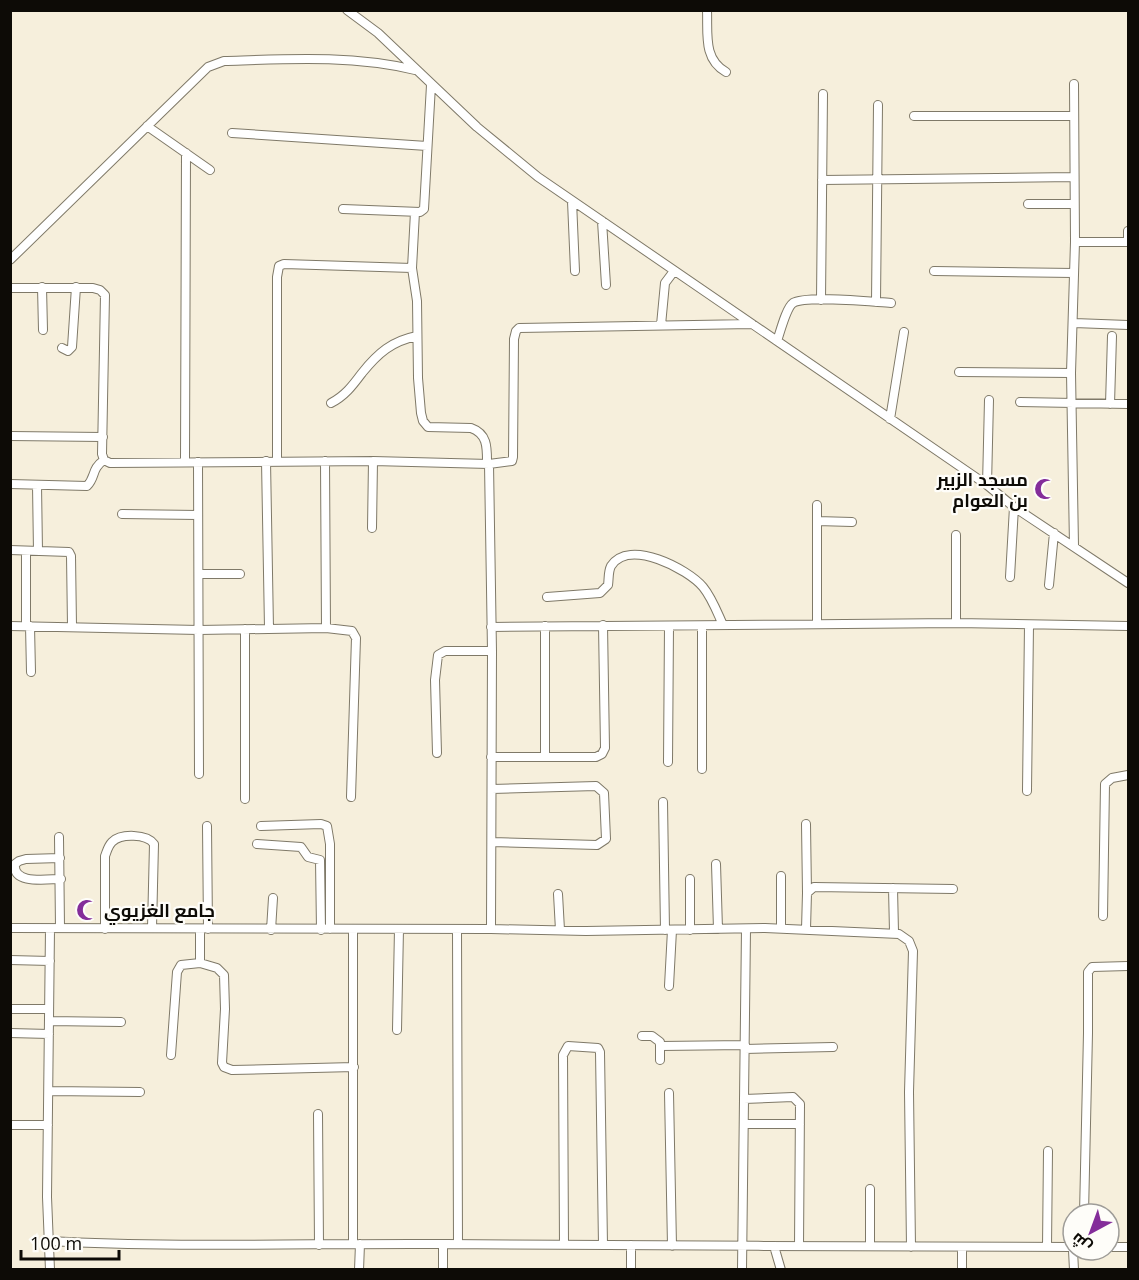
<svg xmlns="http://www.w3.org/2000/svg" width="1139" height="1280" font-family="'Open Sans',Cairo,sans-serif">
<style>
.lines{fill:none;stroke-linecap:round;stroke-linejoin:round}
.street-casing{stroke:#7f7968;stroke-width:10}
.street{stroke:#fff;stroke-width:8}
.labels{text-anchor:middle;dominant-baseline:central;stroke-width:4.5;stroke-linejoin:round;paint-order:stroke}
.poi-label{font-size:18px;font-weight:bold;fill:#0d0b06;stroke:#fefdf9;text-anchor:end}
</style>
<rect width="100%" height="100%" fill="#f6efdc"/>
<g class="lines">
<defs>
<path id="street" d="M347,10L378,33L477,127L538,177L987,485L1014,507L1128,583
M707,10C708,34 703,59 726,72
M914,116H1074
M147,126L210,170
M232,133L427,146
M822,180L1074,177
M572,201L575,271
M1028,204H1074
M343,209L420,212L424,209L431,85
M415,212L412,268L417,301L418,378L421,413L423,421L428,427L471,428C488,434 487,448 487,464
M602,221L606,285
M1075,242H1128
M1128,242V231
M10,260L208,67L224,61C288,59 352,55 415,70
M934,271L1074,273
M42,287L43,330
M10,288H93L100,290L105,295L102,454L104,460L110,463L373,461L489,464L512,461L513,457L514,339L516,331L519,328L752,324
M821,300L823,94
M876,302L878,105
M1074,323L1128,325
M661,325L665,283L674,271
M777,341C780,333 786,308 793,303C806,295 873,302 891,303
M62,348L68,351L72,347L76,287
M959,372L1071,373
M1020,402L1128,404
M331,403C345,396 353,385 362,373C378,353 392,341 417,336
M1110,404L1112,336
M890,419L904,332
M10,436L103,437
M266,461L269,628
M277,461V277L279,266L284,264L412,268
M325,461L326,628
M185,462L186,153
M198,462L199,774
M489,464L492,651L491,929
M10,484L87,486C96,477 91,469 104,460
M37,485L38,551
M987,485L989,400
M817,505V624
M122,514L198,515
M817,521L852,522
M372,528L373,461
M1074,546L1071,373L1075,242L1074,84
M10,550L69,552L71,556L72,626
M26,551V626
M199,574H240
M1010,577L1014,507
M1049,585L1054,533
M547,597L600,593L608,585C609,579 608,572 611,566C629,538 688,569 703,587C712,598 717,612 723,625
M956,623V535
M10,626L199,630L326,628L352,631L356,638L351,797
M30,626L31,672
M545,626V757
M491,627L956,623L1128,626
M245,629V799
M437,753L435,680L438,655L445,651H492
M491,757H596L602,754L605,748L603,625
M668,762L669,626
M702,769V626
M492,789L596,786L604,793L606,839L597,845L492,842
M1027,791L1029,625
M663,802L665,930
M806,824L807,893
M207,826L208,929
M261,826L321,824L327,826L330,844V929
M59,837L60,928
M257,844L301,847L308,857L320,860L321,930
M60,858L26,859L19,861L15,864C12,885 47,879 61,879
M716,864L718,929
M781,876V928
M690,879V930
M893,888L894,932
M558,894L560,930
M1103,916L1105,784L1112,778L1128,775
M10,928L491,929L586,931L765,928L899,934L909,941L913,951L909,1092L911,1247
M105,929V856C107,851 108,846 112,842C121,833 147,834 154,844L152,928
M353,929V1244
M457,929L458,1244
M806,929L807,893L814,887L953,889
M271,930L273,898
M10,960L50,961
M200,963L217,968L224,975L225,1009L222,1063L224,1067L232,1070L354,1067
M669,986L672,930
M10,1009H49
M49,1021L121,1022
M397,1030L399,929
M10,1033L49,1034
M642,1036H652L660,1042V1060
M661,1046L745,1045
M745,1049L833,1047
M171,1055L177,972L181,965L200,963V929
M49,1091L140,1092
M669,1093L672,1246
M744,1099L793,1097L800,1104L799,1246
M318,1114L319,1245
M744,1124H800
M10,1125H48
M1084,1214L1088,1033V972L1092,967L1128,966
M49,1241C181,1248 313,1243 445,1244C654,1245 864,1247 1073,1247
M564,1245L563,1055L568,1046L598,1048L600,1052L603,1245
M631,1245V1270
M774,1246L781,1270
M870,1246V1189
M962,1247V1270
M1047,1247L1048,1151
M1109,1247H1128
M1073,1250L1074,1270
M50,1270L47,1197L50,929
M359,1270L360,1244
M443,1270V1244
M742,1270L746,929"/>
</defs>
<!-- street casing -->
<use href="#street" class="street-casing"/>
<!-- street -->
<use href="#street" class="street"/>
</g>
<!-- icons -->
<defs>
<symbol id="mosque-bare" viewBox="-9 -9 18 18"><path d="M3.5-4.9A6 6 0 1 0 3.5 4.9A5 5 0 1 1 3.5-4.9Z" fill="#842d9a" stroke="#fefdf9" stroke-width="2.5" paint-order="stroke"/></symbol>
</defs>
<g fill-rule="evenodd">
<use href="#mosque-bare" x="1030" y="474" width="30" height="30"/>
<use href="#mosque-bare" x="72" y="895" width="30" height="30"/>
</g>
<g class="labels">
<!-- poi labels -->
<g class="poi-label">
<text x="1028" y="479">مسجد الزبير<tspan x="1028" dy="21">بن العوام</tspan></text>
<text x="104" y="910" text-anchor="start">جامع الغزيوي</text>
</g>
</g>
<!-- border -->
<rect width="1139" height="1280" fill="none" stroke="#0d0b06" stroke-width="24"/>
<!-- north arrow -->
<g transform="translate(1091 1232) rotate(221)"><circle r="28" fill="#fefdf9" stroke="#9e9c98" stroke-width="1.5"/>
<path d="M0-4.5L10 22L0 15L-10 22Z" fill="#842d9a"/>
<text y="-9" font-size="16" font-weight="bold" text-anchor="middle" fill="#0d0b06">ش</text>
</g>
<!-- scale -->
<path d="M21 1250v9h98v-9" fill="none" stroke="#0d0b06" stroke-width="3"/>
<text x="30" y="1250" font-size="18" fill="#0d0b06" stroke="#fefdf9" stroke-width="4.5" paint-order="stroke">100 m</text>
</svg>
